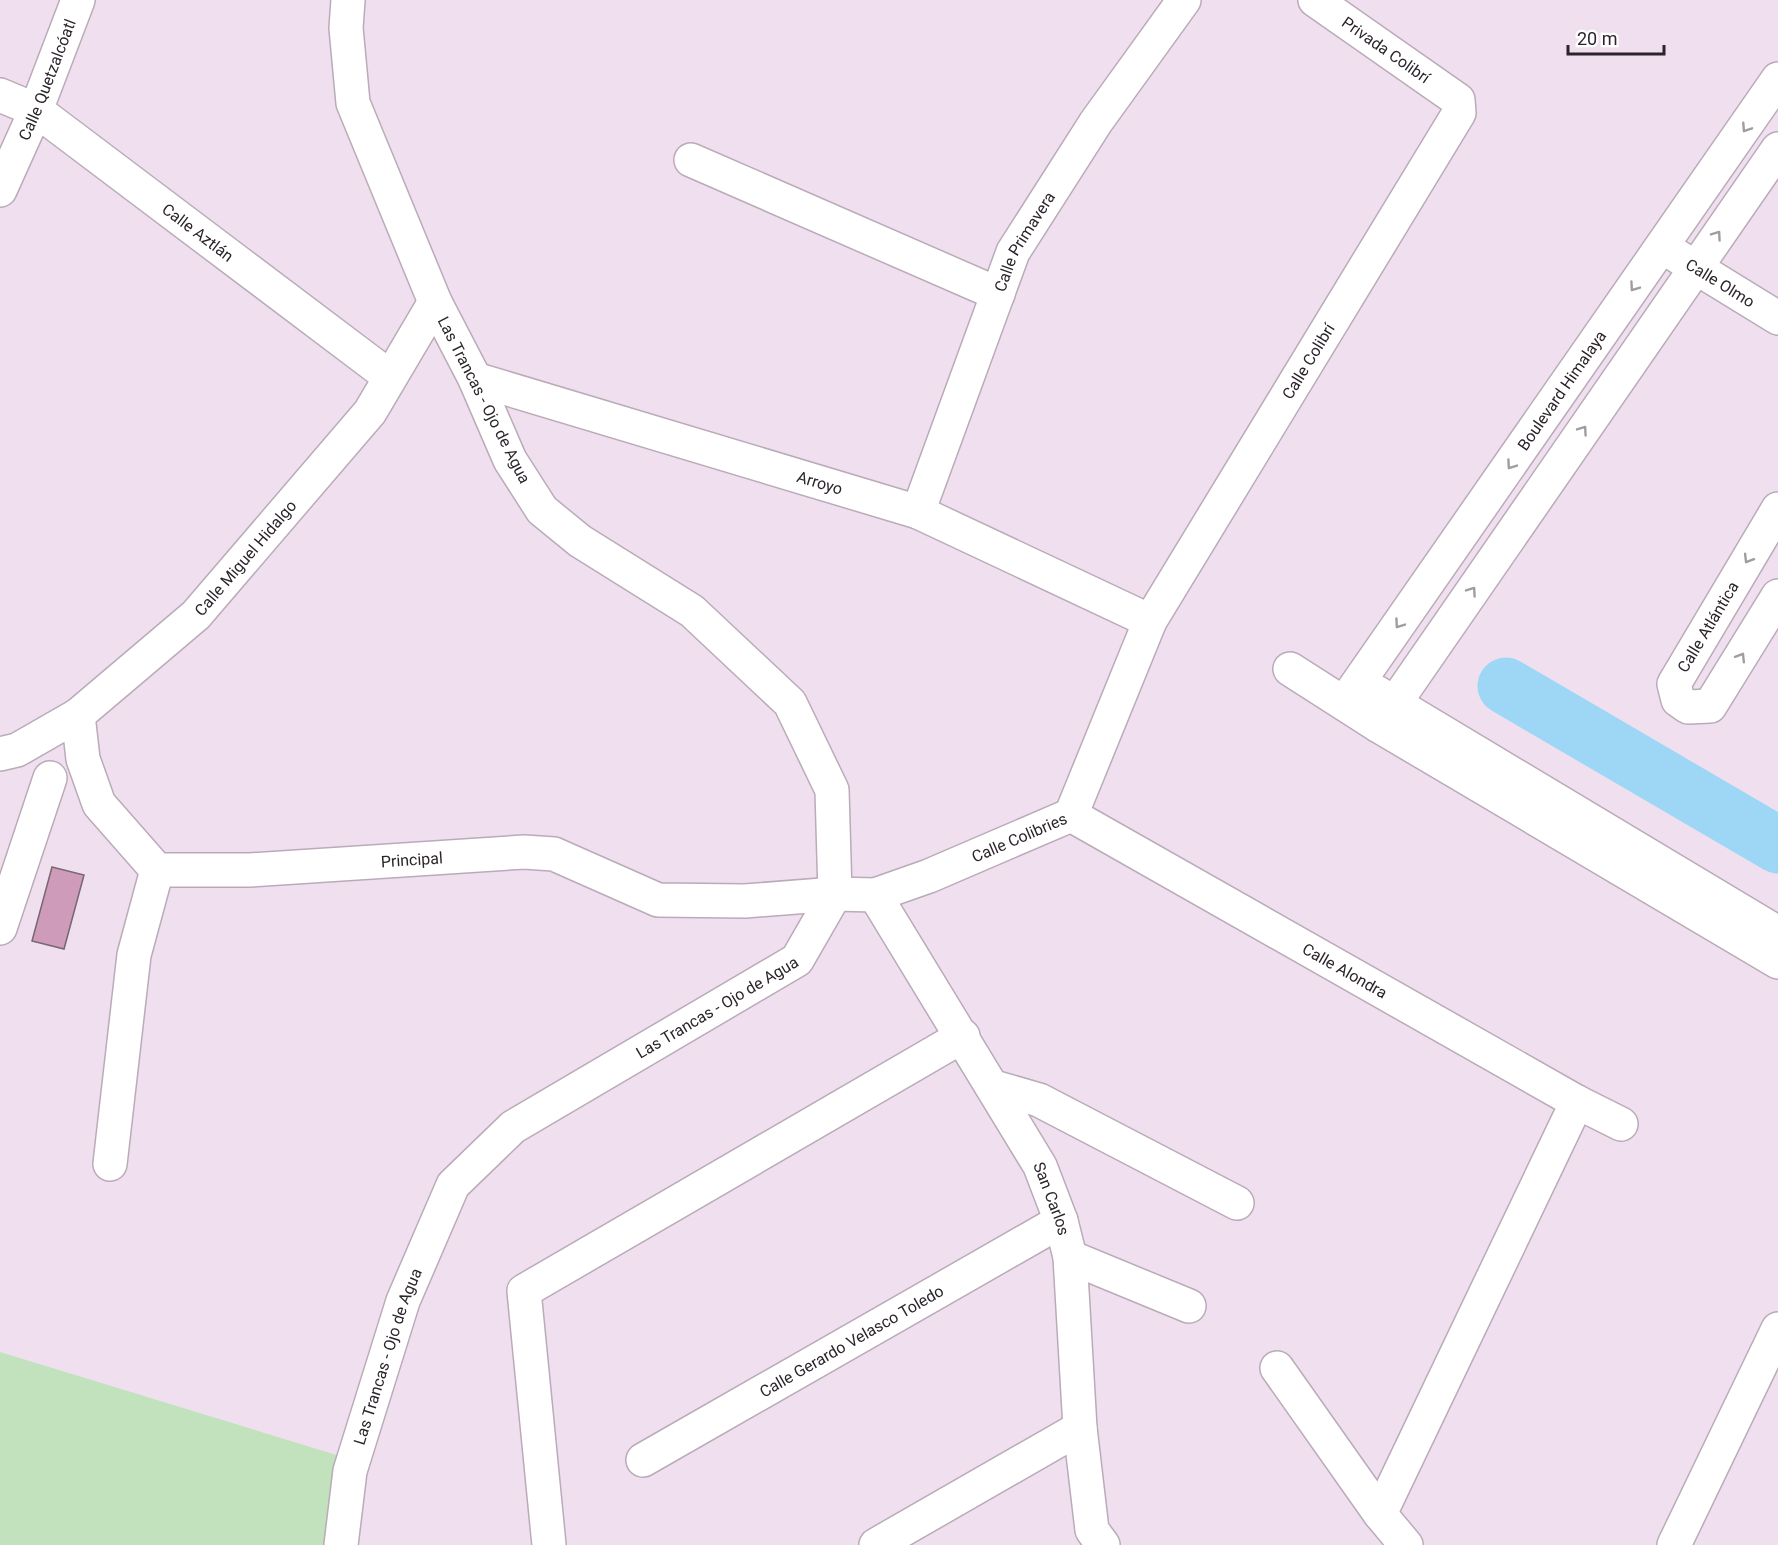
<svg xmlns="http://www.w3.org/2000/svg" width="1778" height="1545" font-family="Roboto,sans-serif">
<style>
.green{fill:#c1e2bc}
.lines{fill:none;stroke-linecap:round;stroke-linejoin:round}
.river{stroke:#9ed7f6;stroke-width:57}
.building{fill:#ce9bba;stroke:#786771;stroke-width:1.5}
.street-casing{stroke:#baabb9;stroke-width:36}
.secondary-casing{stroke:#baabb9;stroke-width:36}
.street{stroke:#fff;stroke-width:33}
.secondary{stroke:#fff;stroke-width:33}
.oneway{stroke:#a09da0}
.labels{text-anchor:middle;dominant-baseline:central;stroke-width:6;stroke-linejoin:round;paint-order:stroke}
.street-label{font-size:16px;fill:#2b252b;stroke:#fff}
</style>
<rect width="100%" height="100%" fill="#f0e0ef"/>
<!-- green -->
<path class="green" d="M0,1352L340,1456L348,1545H0Z"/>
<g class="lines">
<!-- river -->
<path class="river" d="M1506,686L1778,845"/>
</g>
<!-- building -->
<path class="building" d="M52,867L84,875L64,949L32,941Z"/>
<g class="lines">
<defs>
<g id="street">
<path id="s1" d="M0,95L36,110L390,377"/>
<path d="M691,160L998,294"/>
<path id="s2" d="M0,190L36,110L78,0"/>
<path id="s3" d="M1677,256L1778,318"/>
<path id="s4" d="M475,379L918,512L1150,621"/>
<path d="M1778,509L1674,684L1678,700L1688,707L1710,706L1778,596"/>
<path id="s5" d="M918,512L1013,252L1096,122L1184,0"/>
<path d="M1290,669L1379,726L1778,962"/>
<path d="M1376,692L1778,933"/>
<path id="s6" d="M1344,703L1778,79"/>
<path id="s7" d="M78,715L83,759L99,804L157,870H250L524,852L554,854L658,900L745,901L835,894L875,895L929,876L1071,815L1150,621L1459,113L1458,100L1315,0"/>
<path d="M1379,726L1778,149"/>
<path id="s8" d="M0,754L17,750L78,715L196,615L370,412L435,302"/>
<path id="s9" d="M1071,815L1577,1102L1621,1124"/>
<path id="s10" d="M875,895L1040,1166L1061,1221L1070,1257L1080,1428L1092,1530L1103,1545"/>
<path d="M0,928L50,778"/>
<path d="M994,1087L1039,1100L1237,1203"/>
<path d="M110,1164L134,955L157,870"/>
<path d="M1070,1257L1189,1306"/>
<path d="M1277,1368L1380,1514L1406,1545"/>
<path id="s11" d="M643,1460L1061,1221"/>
<path d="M1380,1514L1577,1102"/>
<path d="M549,1545L524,1291L963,1036"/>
<path d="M876,1545L1080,1428"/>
<path d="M1674,1545L1778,1329"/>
</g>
<g id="secondary">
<path id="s12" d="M341,1545L350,1471L403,1301L453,1185L513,1127L797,960L835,894L832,790L790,703L692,611L580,541L542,510L510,460L475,379L435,302L353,103L346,28L348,0"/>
</g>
</defs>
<!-- street casing -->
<use href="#street" class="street-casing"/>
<!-- secondary casing -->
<use href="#secondary" class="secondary-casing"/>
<!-- street -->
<use href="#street" class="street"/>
<!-- secondary -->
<use href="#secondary" class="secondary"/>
</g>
<!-- one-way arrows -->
<defs><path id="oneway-chevron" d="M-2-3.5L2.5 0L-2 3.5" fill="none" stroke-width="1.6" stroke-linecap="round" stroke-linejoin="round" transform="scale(1.5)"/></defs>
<g class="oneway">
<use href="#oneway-chevron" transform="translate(1746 128) rotate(123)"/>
<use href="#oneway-chevron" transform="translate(1717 235) rotate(-55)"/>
<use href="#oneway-chevron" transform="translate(1634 287) rotate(125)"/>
<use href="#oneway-chevron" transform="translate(1583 430) rotate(-55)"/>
<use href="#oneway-chevron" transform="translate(1511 465) rotate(125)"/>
<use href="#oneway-chevron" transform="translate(1748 559) rotate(121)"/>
<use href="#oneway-chevron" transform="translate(1472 591) rotate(-55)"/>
<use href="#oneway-chevron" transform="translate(1399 624) rotate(125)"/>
<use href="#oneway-chevron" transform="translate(1741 657) rotate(-58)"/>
</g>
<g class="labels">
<!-- street labels -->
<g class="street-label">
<text transform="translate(1386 50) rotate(35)">Privada Colibrí</text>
<text stroke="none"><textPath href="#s2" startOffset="120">Calle Quetzalcóatl</textPath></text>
<text stroke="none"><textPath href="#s1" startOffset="242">Calle Aztlán</textPath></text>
<text stroke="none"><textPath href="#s5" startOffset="291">Calle Primavera</textPath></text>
<text stroke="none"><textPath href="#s3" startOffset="51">Calle Olmo</textPath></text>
<text stroke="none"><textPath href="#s7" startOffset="1634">Calle Colibrí</textPath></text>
<text stroke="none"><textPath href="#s6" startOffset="381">Boulevard Himalaya</textPath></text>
<text transform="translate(484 400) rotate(63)">Las Trancas - Ojo de Agua</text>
<text stroke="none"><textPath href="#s4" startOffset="360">Arroyo</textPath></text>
<text stroke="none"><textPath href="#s8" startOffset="318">Calle Miguel Hidalgo</textPath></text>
<text transform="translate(1708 627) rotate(-59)">Calle Atlántica</text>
<text stroke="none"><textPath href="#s7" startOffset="1064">Calle Colibries</textPath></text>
<text stroke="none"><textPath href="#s7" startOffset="435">Principal</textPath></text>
<text stroke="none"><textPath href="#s9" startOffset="315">Calle Alondra</textPath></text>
<text stroke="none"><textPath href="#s12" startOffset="699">Las Trancas - Ojo de Agua</textPath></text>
<text stroke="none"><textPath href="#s10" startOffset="352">San Carlos</textPath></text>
<text stroke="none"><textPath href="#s11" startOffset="240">Calle Gerardo Velasco Toledo</textPath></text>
<text stroke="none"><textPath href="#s12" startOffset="195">Las Trancas - Ojo de Agua</textPath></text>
</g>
</g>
<!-- scale -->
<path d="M1568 45v9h96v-9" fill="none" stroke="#2b252b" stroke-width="3"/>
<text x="1577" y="45" font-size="18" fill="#2b252b" stroke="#ffffff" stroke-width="4.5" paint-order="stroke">20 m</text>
</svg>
